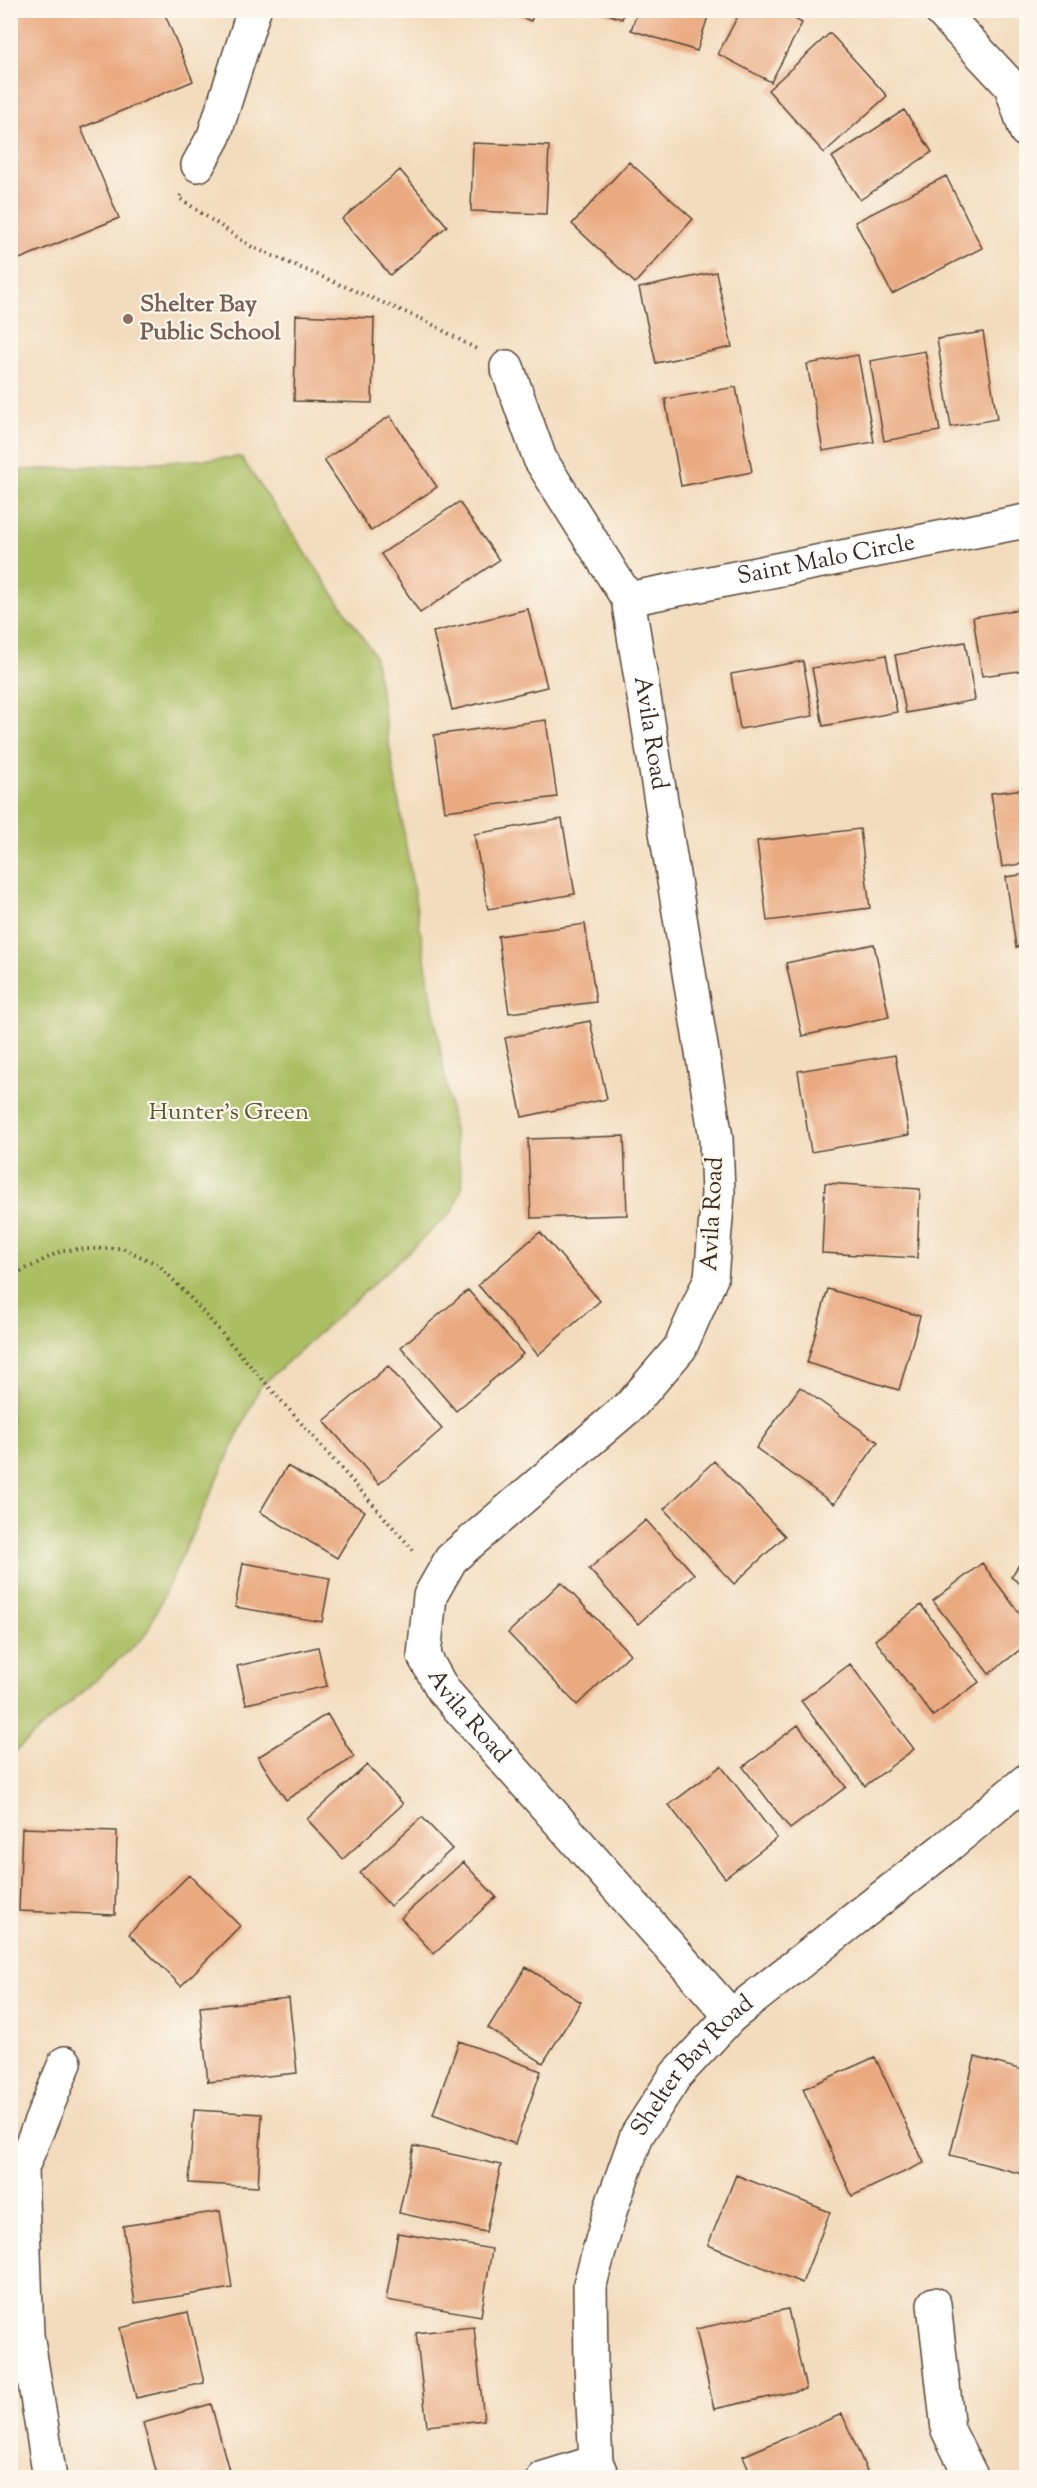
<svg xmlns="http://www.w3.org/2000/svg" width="1037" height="2488" font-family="'Sorts Mill Goudy',serif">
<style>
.green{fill:#abbe62;stroke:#737440;stroke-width:1.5}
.building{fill:#eaaa81}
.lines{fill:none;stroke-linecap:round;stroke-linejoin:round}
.minor-casing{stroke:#574536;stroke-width:36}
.path{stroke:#574536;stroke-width:4;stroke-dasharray:1.5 4.5;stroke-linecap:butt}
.minor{stroke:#fff;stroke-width:33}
.education-dot{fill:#8d6e63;stroke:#fbf7ec;stroke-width:2}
.labels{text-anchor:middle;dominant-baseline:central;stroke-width:4.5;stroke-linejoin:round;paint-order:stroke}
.education-label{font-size:24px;font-weight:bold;fill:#785e54;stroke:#fbf7ec;text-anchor:start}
.street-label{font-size:24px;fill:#3b2a1e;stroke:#fbf7ec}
.park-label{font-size:24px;fill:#5d5632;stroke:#fbf7ec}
</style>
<rect width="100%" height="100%" fill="#fbf7ec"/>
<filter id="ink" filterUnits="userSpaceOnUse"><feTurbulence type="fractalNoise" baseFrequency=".0167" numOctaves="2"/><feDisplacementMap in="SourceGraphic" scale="12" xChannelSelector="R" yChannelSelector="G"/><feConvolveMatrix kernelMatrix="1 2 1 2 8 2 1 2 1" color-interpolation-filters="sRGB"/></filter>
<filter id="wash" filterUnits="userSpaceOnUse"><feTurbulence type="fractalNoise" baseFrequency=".008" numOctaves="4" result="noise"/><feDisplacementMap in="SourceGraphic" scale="24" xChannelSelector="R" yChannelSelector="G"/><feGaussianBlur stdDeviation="1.35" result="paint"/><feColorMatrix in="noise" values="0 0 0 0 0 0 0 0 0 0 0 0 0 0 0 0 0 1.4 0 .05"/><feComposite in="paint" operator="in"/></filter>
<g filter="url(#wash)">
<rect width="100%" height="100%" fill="#f3dcbd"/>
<!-- green -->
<path class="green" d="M241,457L374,654L463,1185L453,1211L260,1387L145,1636L11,1755V471Z"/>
<g id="blocks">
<!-- building -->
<path class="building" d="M10,10H163L193,81L81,128L119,218L10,263Z
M501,10H535L531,21Z
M596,10H624L622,19Z
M638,10H710L697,51L631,30Z
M741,10H779L802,23L771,82L718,54Z
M830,33L887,96L824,153L768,90Z
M904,110L932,152L860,200L832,157Z
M473,143L549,146L546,214L471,211Z
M629,162L693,219L635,283L572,224Z
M400,170L447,226L390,275L342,219Z
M946,176L982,248L892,294L855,222Z
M716,272L732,347L656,363L639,288Z
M296,315L374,318L372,403L294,401Z
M983,332L997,419L951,427L937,339Z
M925,351L940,431L884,441L870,361Z
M858,355L874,442L823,451L807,364Z
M736,387L752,472L681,486L665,399Z
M390,416L437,487L371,531L324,460Z
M459,502L499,560L420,613L381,554Z
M1026,608V670L982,676L973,617Z
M528,609L547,687L452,710L433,632Z
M965,642L975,700L906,713L895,655Z
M886,655L897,712L823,726L812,668Z
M803,661L813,716L740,729L731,674Z
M546,720L557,797L445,811L434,735Z
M1026,789V863L1002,867L991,793Z
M562,819L575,894L488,909L474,834Z
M860,829L870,908L767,921L757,841Z
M1026,874V945L1016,947L1006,877Z
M585,924L596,1002L509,1013L498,936Z
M874,944L889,1017L802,1036L786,963Z
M590,1021L607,1099L522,1117L505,1038Z
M895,1055L909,1135L811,1152L798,1071Z
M624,1136L627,1215L531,1218L528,1139Z
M825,1183L920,1189L917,1258L822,1253Z
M540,1232L600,1301L538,1355L478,1285Z
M828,1289L920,1316L899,1390L807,1363Z
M468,1290L523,1354L456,1411L401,1347Z
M388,1366L442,1429L379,1484L324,1421Z
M800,1387L878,1442L834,1504L756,1448Z
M714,1461L785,1536L734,1584L664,1509Z
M287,1466L365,1511L337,1558L260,1512Z
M646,1520L694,1574L638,1624L589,1569Z
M1026,1554V1588L1011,1577Z
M243,1563L330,1578L322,1622L235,1607Z
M982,1563L1026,1622V1645L989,1674L933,1601Z
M561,1582L630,1654L577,1705L508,1633Z
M921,1605L979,1682L933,1716L875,1640Z
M318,1647L327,1686L246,1704L237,1666Z
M850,1664L914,1749L865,1786L801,1701Z
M327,1714L354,1757L286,1800L258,1757Z
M798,1725L846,1787L790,1829L743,1767Z
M367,1765L403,1804L343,1859L307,1819Z
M721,1766L777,1838L725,1878L669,1805Z
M422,1817L452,1849L390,1906L360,1873Z
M22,1828L117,1831L115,1915L19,1911Z
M463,1862L496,1897L434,1954L401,1918Z
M189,1875L240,1926L181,1986L129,1934Z
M526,1967L581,2002L543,2063L488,2028Z
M289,1998L297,2073L208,2082L200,2007Z
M459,2041L541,2071L515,2144L433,2114Z
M875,2057L924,2163L852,2196L803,2089Z
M975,2057L1026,2071V2175L950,2155Z
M194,2110L262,2114L258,2187L189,2183Z
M414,2146L501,2165L486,2232L399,2213Z
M736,2175L830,2212L802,2283L708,2245Z
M220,2211L232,2288L135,2303L123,2226Z
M398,2233L492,2249L481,2316L386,2300Z
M788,2309L806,2389L714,2409L696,2329Z
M188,2312L204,2383L136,2398L120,2328Z
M474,2327L484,2420L427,2426L416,2333Z
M211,2404L231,2478H158L143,2423Z
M842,2414L870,2478H753L743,2456Z"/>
</g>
</g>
<g filter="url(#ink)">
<use href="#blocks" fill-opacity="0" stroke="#574536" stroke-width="1.5"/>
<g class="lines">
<defs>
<g id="minor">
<path d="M940,10L1011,86L1026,131"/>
<path d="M198,165L214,136L254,10"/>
<path id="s1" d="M507,367L540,459L628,599L716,1138L718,1194L711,1278L680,1348L632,1404L451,1559L430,1596L424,1656L443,1690L731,2016"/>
<path id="s2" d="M628,599L1026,521"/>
<path d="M934,2304L948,2430L972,2478"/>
<path d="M50,2478L27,2335L21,2170L65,2063"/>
<path d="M544,2478L596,2462"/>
<path id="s3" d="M603,2478L596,2462L591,2365L590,2284L611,2208L637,2135L676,2075L731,2016L944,1849L1026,1781"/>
</g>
</defs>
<!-- minor casing -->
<use href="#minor" class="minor-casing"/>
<!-- path -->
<path class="path" d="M181,195L179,198L252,247L426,321L478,350
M10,1277L63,1250L122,1248L159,1265L196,1304L414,1551"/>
<!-- minor -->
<use href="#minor" class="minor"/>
</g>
</g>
<!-- markers -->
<circle class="education-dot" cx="128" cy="319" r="6"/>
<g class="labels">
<!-- education labels -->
<g class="education-label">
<text x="140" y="305">Shelter Bay<tspan x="140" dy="28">Public School</tspan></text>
</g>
<!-- street labels -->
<g class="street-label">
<text stroke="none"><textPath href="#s2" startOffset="202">Saint Malo Circle</textPath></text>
<text stroke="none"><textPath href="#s1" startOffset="399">Avila Road</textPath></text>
<text transform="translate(713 1214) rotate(-87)">Avila Road</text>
<text stroke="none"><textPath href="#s1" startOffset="1516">Avila Road</textPath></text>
<text stroke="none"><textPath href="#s3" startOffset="441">Shelter Bay Road</textPath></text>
</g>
<!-- park labels -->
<g class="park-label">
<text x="229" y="1113">Hunter's Green</text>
</g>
</g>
<!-- margin -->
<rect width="1037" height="2488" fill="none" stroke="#fbf7ec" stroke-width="36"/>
</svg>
